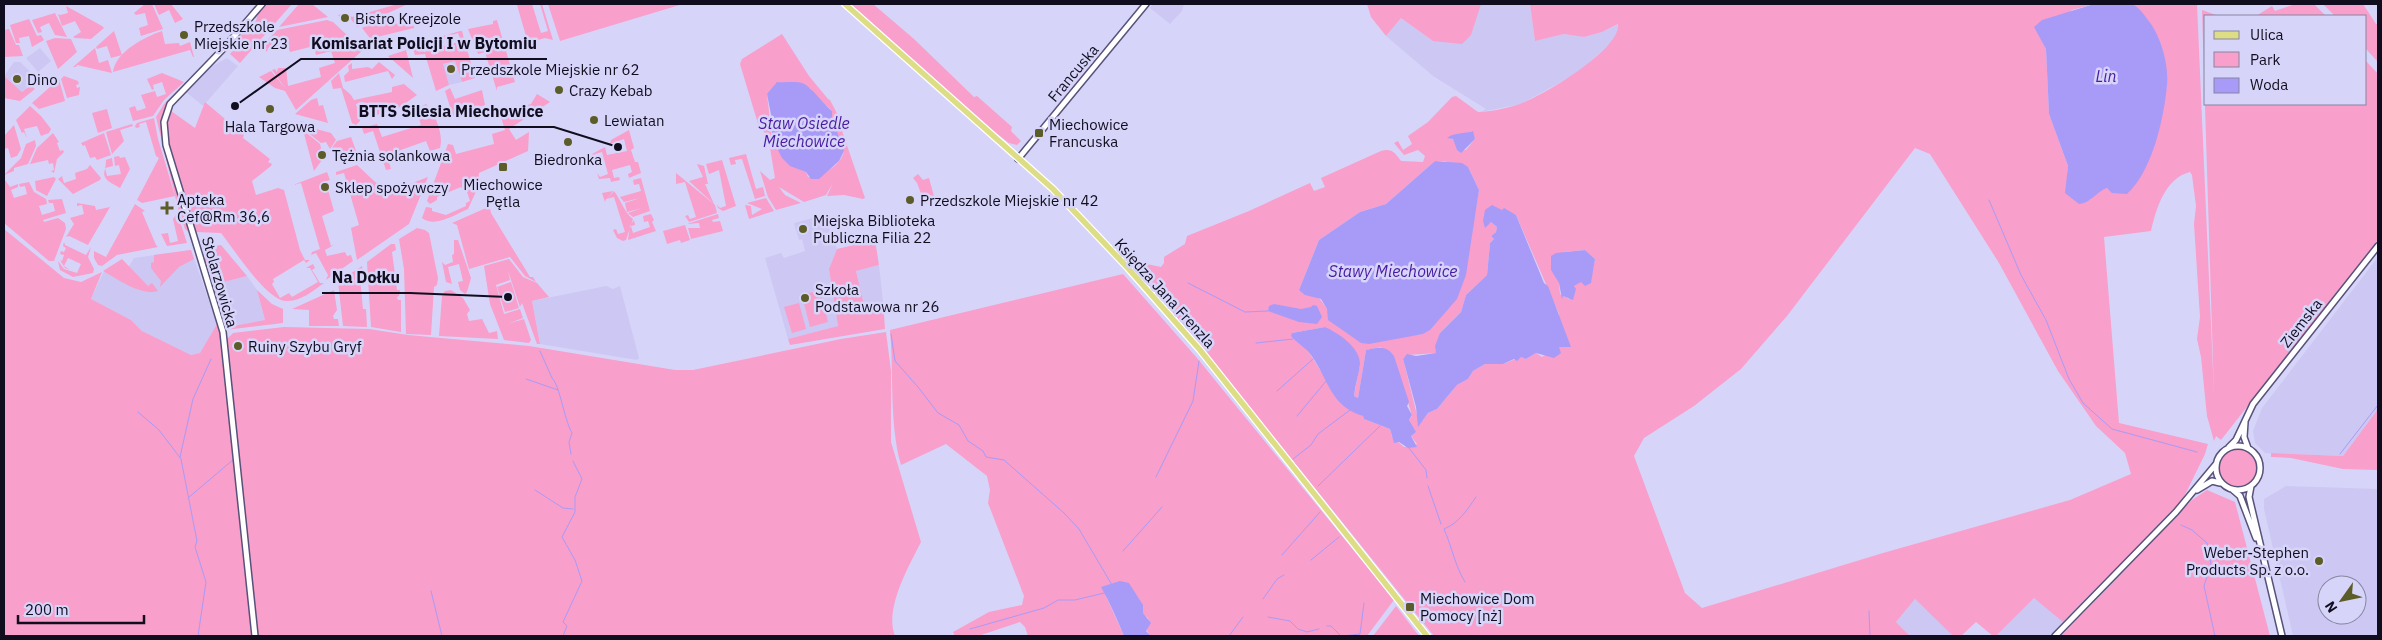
<svg xmlns="http://www.w3.org/2000/svg" width="2382" height="640" font-family="'IBM Plex Sans',sans-serif">
<style>
.built{fill:#ccc8f3;fill-rule:evenodd}
.green{fill:#f89fcb;fill-rule:evenodd}
.water{fill:#a89bf7}
.lines{fill:none;stroke-linecap:round;stroke-linejoin:round}
.stream{stroke:#a89bf7;stroke-width:1}
.secondary-casing{stroke:#57527a;stroke-width:8}
.primary-casing{stroke:#fff;stroke-width:8}
.secondary{stroke:#fff;stroke-width:5}
.primary{stroke:#dddd85;stroke-width:5.5}
.poi-dot{fill:#5c5c29;stroke:#d7d4f9;stroke-width:2}
.labels{text-anchor:middle;dominant-baseline:central;stroke-width:5;stroke-linejoin:round;paint-order:stroke}
.poi-label{font-size:15px;fill:#100e1e;stroke:#d7d4f9;text-anchor:start}
.street-label{font-size:15px;fill:#100e1e;stroke:#d7d4f9}
.water-label{font-size:16px;font-style:italic;fill:#481aa1;stroke:#d7d4f9}
.leader{fill:none;stroke:#100e1e;stroke-width:2}
.callout-dot{fill:#100e1e;stroke:#d7d4f9;stroke-width:2}
.callout-label{font-size:16px;text-anchor:middle;font-weight:bold;fill:#100e1e;stroke:#d7d4f9;stroke-width:5;stroke-linejoin:round;paint-order:stroke}
</style>
<rect width="100%" height="100%" fill="#d7d4f9"/>
<!-- built -->
<path class="built" d="M1153,4H1184L1182,11L1170,24L1150,8Z
M1481,4H1530L1535,41L1564,34L1584,37L1602,32L1619,24V30L1614,40L1579,72L1521,104L1481,112L1486,109L1433,76L1386,36L1401,18L1433,41Z
M40,48L51,61L38,72L26,58Z
M227,58L238,66L203,106L186,92L209,68Z
M455,61L462,82L449,85L442,65Z
M14,62H20L37,78L22,92L4,76Z
M824,215L837,249L829,269L838,326L788,339L765,258L781,253L784,258L805,251L802,239L799,240L794,223Z
M191,250L217,324L200,353L191,355L160,340L142,331L131,320L91,299L103,273L111,266L124,275L134,258Z
M2378,257V409L2343,456L2265,453L2255,443L2253,431L2262,408Z
M879,265L883,301L864,305L856,271Z
M247,276L257,290L265,320L228,327L216,284Z
M606,286L613,289L620,286L639,358L637,360L540,344L532,301Z
M2286,486L2378,489V636H2293L2264,509V499ZM2327,585H2357V615H2327Z
M2034,597L2063,622L2050,636H1996Z
M1915,599L1953,636H1910L1896,622Z"/>
<!-- green -->
<path class="green" d="M145,4H152L163,29L141,36L139,28L148,25L145,13L136,15L134,13Z
M154,4H171L183,19L175,23L169,10L159,15Z
M266,4H292L240,63L230,54L237,46L231,45L256,21L258,13Z
M299,4H312L328,17L279,27Z
M398,4H408L357,27L350,18L343,16L342,20L338,15L346,13L352,17Z
M522,4H532L541,33L548,31L540,4H542L553,40L545,38L528,43L517,5Z
M548,4H683L560,41Z
M848,4H873L914,39L974,97L977,96L1012,127L1011,131L1021,141L1017,145L1009,143L991,129Z
M1367,4H1481L1471,35L1462,44L1433,41L1401,18L1386,36L1371,17Z
M1530,4H2094L2072,10L2039,35L2046,49L2049,114L2068,166L2066,193L2090,200L2099,191L2107,188L2163,107L2167,84L2138,8L2131,4H2197L2214,394L2202,10L2219,16H2206V104H2366V61L2378,74V240L2221,440L2216,436L2214,441L2207,416L2201,357L2197,339L2200,317L2194,224L2196,206L2192,175L2190,172C2165,178 2156,209 2151,231L2104,237L2119,423L2208,444L2205,454L2182,501L2063,622L2034,598L1996,636H1993L1976,622L1961,636H1953L1915,599L1896,622L1910,636H1434L1182,323L1133,268L1147,264L1161,267L1164,263V257L1185,244L1187,236L1249,211L1310,183L1314,191L1325,187L1321,178L1381,151C1392,148 1395,153 1401,161L1423,162L1425,156L1418,150L1404,155L1394,143L1398,141L1403,150L1412,144L1408,136L1428,122L1452,97L1456,96L1478,112C1491,112 1507,108 1520,104C1541,97 1622,49 1618,24L1602,32L1584,37L1564,34L1535,41ZM1472,131L1475,139L1466,150L1457,149L1454,140L1450,138C1457,133 1464,135 1472,131ZM1915,148L1930,154L1999,263L2058,371L2096,426L2125,453L2131,474L2070,500L1883,553L1702,608L1685,593L1634,456L1644,438L1694,406L1741,369L1787,316ZM1435,161H1444L1468,167L1479,190L1472,230L1423,334L1403,336L1327,309L1320,299L1299,290L1319,240L1360,212L1386,204ZM1498,210L1516,215L1559,314V347L1542,357L1536,353L1526,359L1521,357L1503,364H1485L1473,371L1468,379L1457,385L1437,409L1428,413L1423,420L1417,415L1403,359L1407,355L1437,353L1440,333L1461,312L1466,295L1487,275L1490,243L1494,239L1491,236L1496,232L1497,227L1491,222L1489,225ZM1585,250L1595,259L1593,269L1574,286L1569,299L1560,294L1559,283L1564,252ZM1325,327L1360,364L1354,396L1358,398L1366,350L1381,347L1403,385L1412,416L1409,420L1413,433L1411,436L1417,444L1404,447L1392,437L1390,429L1364,419L1363,416L1359,414L1322,373L1310,354L1292,333Z
M2295,4H2314L2326,16H2256L2272,6L2275,11Z
M2323,4H2363L2376,24H2378V62L2366,49V16H2335Z
M66,6L102,26L104,28L91,39L75,38L73,37L81,32L75,21L62,26L58,14L60,15L68,13Z
M55,13L67,37L55,35L49,23L40,27L42,32L38,33L32,20Z
M29,19L37,36L41,35L44,40L32,47L29,36L19,38L20,43H16L10,25Z
M327,20L333,22L363,50L296,110L285,91L275,88L259,77L271,71L286,89L272,70L275,69L277,72L278,68H286L288,86L321,77L319,68L335,63L331,51L316,55L314,46L290,52L287,43L268,48L267,52L262,46L277,30Z
M497,20L515,82L497,87V91L485,52L478,54L468,29L493,24V21Z
M376,21L414,26V28L377,37L373,42L362,28Z
M9,29L16,45H19L23,56L4,57V30Z
M114,31L122,55L111,58L107,46L97,49L96,47Z
M162,31L165,44L179,43L180,46L190,42L194,57H193L190,50L113,72C116,51 145,37 162,31Z
M460,31H462L475,78L462,82L455,61L443,64L449,85L436,91L425,54L415,55L412,45ZM458,33L461,41L424,52L422,45Z
M782,34L809,76L828,99L830,100L842,123L840,125L865,198L863,199L844,195L827,196L833,183L826,195L804,202L779,187L785,195L801,203L776,210L768,197L760,171L770,180L775,178L768,136L759,127L740,64L742,59ZM810,88L815,95L832,111V118L844,151C840,167 823,175 808,177L806,172L790,165L772,138L767,94Z
M55,38L71,39L77,52L58,69L46,41Z
M95,48L99,63L108,60L112,73L77,65L76,67H73Z
M406,50L413,78L388,56Z
M379,62L395,75L392,79L388,71L345,82L344,76L349,71L348,66L352,63V69L368,67L372,69Z
M162,73L184,82L164,100L153,116L133,121L129,108L135,106L137,111L146,108L141,95L155,91L157,97L166,94L162,82L153,85L154,89L152,90L147,79Z
M339,73L343,88L351,95L354,100L392,92V87L404,84L417,95L400,107L368,118L363,102L356,104L360,121L356,125L352,123L341,88L333,89L331,81Z
M4,76L22,92L31,85L35,89L20,101L4,98Z
M64,76L78,81L79,84L76,85L77,88L80,87L79,95L67,98L61,79Z
M59,79L65,101L39,109L32,103Z
M186,82L165,110L161,134L190,233L185,229L179,212L156,117L164,104Z
M450,88L455,99L482,90L485,105L453,116L445,91Z
M537,94L550,102L509,129L516,140L529,132L528,151L479,173L478,187L468,209C454,215 435,228 422,218L426,207L432,208V211L446,215L466,206V203L470,201L466,189L463,190L461,187L437,197V200L430,204L427,201L448,144L453,145L456,154L494,144L492,134L505,130L500,114L531,104Z
M317,98L319,106L323,105L328,123L295,114L311,100Z
M205,102L244,135L243,138L270,159L268,162L272,164L271,166L252,181L256,195L278,188L284,190L300,250L305,260H310L306,263L304,260L273,279L274,282L272,284L280,298L289,293L292,297L318,282L310,268H306L313,264L315,268L312,270L320,283H324C313,291 300,302 286,301C266,300 234,249 221,233L195,232L167,139V118L171,111L195,128Z
M426,104C435,113 444,135 440,148L430,151L426,141L387,155L391,169L386,170L373,131L364,134L362,128L377,124L382,137L421,125L416,109Z
M30,106L41,116L51,129L49,133L41,136L37,126L24,129L27,138L24,132L22,133L16,120Z
M107,109L112,128L98,133L92,113Z
M154,118L158,139L175,196L142,203L137,200L159,158L156,156L146,122L139,124L140,127L136,128L135,126L137,123Z
M300,121L305,122V126L331,133L336,140L330,149L326,142L321,143L302,128Z
M132,124L133,126L120,130L124,141L112,154L106,132Z
M14,125L21,149L17,156L11,158L8,148L4,149V136Z
M303,130L320,144L321,148L318,155L322,160L314,171Z
M629,130L634,148L631,150L635,162H638L641,173L629,178L628,174L632,172L630,165L612,170L614,178L619,177L620,180L611,182L610,178L599,179L597,173L600,177L608,174L602,152L595,154L593,157L592,154L605,147L607,155L627,151L624,139L610,144L611,140Z
M53,133L59,142L57,143L60,151L63,150L64,152L57,159L54,173L51,171L54,170L53,163L49,164L48,160L30,164L37,148Z
M104,133L111,155L97,160L95,157L90,158L85,145L83,146L81,143Z
M351,137L359,159L347,163L330,150L337,141Z
M35,140L36,146L28,164L14,168V171L4,175L21,158L26,144Z
M746,154L756,189L763,187L765,196L755,199L742,159L735,160L736,164L731,165L729,158Z
M119,156L120,158L125,157L130,169L120,188C97,176 106,175 106,160L112,158L113,166L105,168L107,176L121,174L119,165L115,166L114,157Z
M722,160L736,206L723,211L718,208L717,205L720,208L726,206L719,170L709,174L706,164Z
M697,164L704,166L708,184H705L714,204L689,181L703,177Z
M90,165L101,178L100,180L73,194L58,179L62,176L64,183L76,179L75,173L87,169Z
M357,165L387,193L428,177L409,224L357,260L351,228L359,225L344,173L336,175V172Z
M327,172L330,180L321,183L324,192L328,190L334,211L322,216L331,246L334,245L325,250L327,256L345,252L347,256L351,255L353,261L326,280L328,275L316,253L311,255L312,252L320,249L301,183L293,185Z
M676,173L715,205L717,213L689,222L685,216L688,215L690,219L696,217L685,182L676,184Z
M918,174L923,180L929,178L935,200L925,204L917,183L913,178Z
M54,177L56,179L47,196L36,190L35,181Z
M641,178L650,211L633,217L628,213L642,208L627,212L625,203L640,198L624,202L620,197L641,191L639,184L634,185L633,180Z
M5,180L10,187L18,184V187L11,190L14,198L27,194L25,186L20,187L19,184L29,182L34,192L46,199L47,204L39,206L42,215L55,211L53,203H49L48,200L62,199L66,213L43,220L44,222L58,218L65,223L66,229L54,261H49L4,223Z
M613,191L607,199L614,191C621,200 624,212 633,219L626,240L623,241L617,238L613,230L616,229L618,234L625,232L614,197L606,199L605,202L602,193Z
M766,198L774,211L749,219L745,205L751,206L752,215L762,209L747,203Z
M77,203L95,206L96,210L110,207L88,245L69,236L66,237L74,224L70,218L84,214L82,205L77,206Z
M135,204L145,211L142,212L156,245L158,247L117,255L102,266L98,265L94,258V251L106,257Z
M486,208H490L491,213L530,277H533L536,282L525,276L510,257L469,269L457,225L452,223Z
M651,214L654,220L652,222L656,231L628,240L630,226L634,220L635,225L631,226L633,233L650,227L648,221L644,222L643,216Z
M718,214L719,218L712,220L713,222L720,221L723,231L691,239L688,228H700L699,223L687,224Z
M176,215H178L187,243L167,246L161,234L168,233L170,243L178,241L173,219Z
M685,225L690,240L681,243L680,240L667,244L663,231Z
M417,228L425,230L429,233L438,278L437,285L434,287L431,335L406,334L404,269L399,239Z
M4,229L64,278L81,282L102,272L91,299L131,320L142,331L191,355L200,353L217,324L227,358L226,340L233,333L284,327L369,329L408,335L529,346L675,370H693L841,339L886,332L891,371V442L921,542C909,566 884,609 895,636H4Z
M454,240H458L471,278L467,292L465,294L460,290L458,282L463,281L459,264L448,267L452,284L446,282L442,262L445,265L453,262L452,255L454,254Z
M875,240L879,265L856,271L864,305L883,301L885,329L790,345L788,339L838,326L829,269L837,249Z
M64,242L65,245L86,255L91,247L88,257L94,269L93,273L73,277L60,270L58,261L64,269L77,273L81,264L68,258L64,266L70,270L65,268L60,260L62,261L64,255L60,254L61,251L64,252L66,248L63,246Z
M391,244H395L396,250L392,252L397,290H400L399,296L397,297L398,300H401V332L371,327L367,262Z
M221,245L247,276L216,284L228,327L265,320L257,290L272,304L283,309V323L225,330L203,257L206,256L205,251L208,247Z
M191,250L194,259L179,267L160,287L161,281L151,268V263L154,262V255Z
M122,259L148,286L152,283L158,291C140,296 118,279 103,271Z
M509,259L523,277L537,283L549,297L532,301L540,344H537L522,303L520,307L508,271L510,280L496,285L504,314L520,309L523,318L507,324L524,319L531,340L529,343L504,340L490,304L484,266Z
M362,266L363,276L360,277L363,309H366L367,327L343,326L338,282Z
M1123,274L1197,358L1394,600L1367,636L1150,635L1145,628L1150,625L1148,618L1142,613L1139,599L1135,596L1129,583L1105,594L1124,636H1028L1025,627L1020,622L978,636H955L953,632L989,612L1022,605L1024,596L988,503L990,490L987,476L946,444L901,465C889,422 894,374 890,330Z
M511,282L519,308L505,312L497,287Z
M334,290L337,310L333,316L334,319H338L339,326H309V310L292,309Z
M451,290L463,298L470,310L467,314L469,321L482,319L489,333L497,331L498,339L439,336L442,296L445,291Z
M820,290L828,322L810,327L802,295Z
M799,303L806,329L792,333L784,307Z
M2378,409V470L2343,469L2291,458L2271,457V453L2343,456Z
M2219 468a19 19 0 1 1 38 0a19 19 0 1 1-38 0Z
M2207,490L2235,502L2270,636H2061L2192,500Z
M1396,606L1419,636H1373Z"/>
<!-- water -->
<path class="water" d="M2094,4C2105,4 2122,1 2132,4C2139,7 2144,15 2148,20C2161,36 2169,65 2167,85C2164,118 2152,172 2127,194L2112,193L2107,188C2096,192 2091,203 2079,204L2065,193L2068,166L2049,114L2046,49L2034,27L2042,20Z
M777,82C785,83 795,81 802,83C811,86 823,104 832,111V117L844,151L839,161L819,179H811L806,172L790,166L782,158L772,138V120L767,94Z
M1473,131L1475,139L1461,153L1457,150L1453,139L1447,138C1455,132 1464,134 1473,131Z
M1435,161L1462,163L1468,167L1479,190L1466,275L1457,299L1430,330L1423,334L1369,344L1361,343L1328,320L1327,309L1321,299L1305,295L1299,290L1319,240L1360,212L1386,204Z
M1492,205L1502,210L1504,208L1516,215L1544,283L1548,286L1571,347H1559L1561,353L1554,358L1536,353L1526,359L1521,357L1517,361L1514,359L1503,364H1485L1473,371L1468,379L1457,385L1437,409L1428,413L1418,427L1416,407L1403,359L1407,354L1416,356L1436,353L1435,346L1440,333L1461,312L1466,295L1487,275L1490,243L1494,239L1491,236L1496,232L1497,227L1491,222L1485,228L1483,221L1485,210Z
M1585,250L1595,259L1591,283L1585,286L1581,282L1574,286L1576,289L1573,300L1563,296L1562,299L1559,283L1551,270V256L1556,253Z
M1274,304L1301,309L1311,307L1313,305L1317,306L1322,317L1317,324L1299,322L1268,311L1269,306Z
M1325,327C1338,333 1360,347 1360,364C1359,374 1355,385 1354,396L1358,398L1366,350C1377,347 1387,345 1394,356L1409,402L1407,406L1412,415L1409,420L1416,432L1411,436L1417,447L1408,448L1399,442L1394,443L1390,429L1364,419L1363,416C1330,406 1329,380 1311,355C1306,348 1297,343 1291,336L1292,333Z
M1120,581L1129,583L1143,605V613L1151,623L1146,631L1150,635L1156,636H1124C1117,619 1110,603 1101,587Z"/>
<g class="lines">
<!-- stream -->
<path class="stream" d="M1989,200L2021,275L2046,320L2069,379L2083,403L2112,429L2197,452
M1188,283L1245,312L1268,311
M891,334L895,361L918,387L938,413L959,425L968,441L983,451L986,457L1004,460L1064,513L1079,529L1112,585
M1256,343L1293,339
M540,351L552,378C560,386 564,419 572,433L569,442L571,454
M526,379L558,390
M1277,391L1313,359
M138,412L159,430L181,459L197,541L195,547L206,582L198,636
M1297,416L1327,380
M1409,448L1426,470L1427,478
M2340,454L2378,405
M180,457L193,399L211,359
M1293,459L1311,445L1318,434L1350,410
M1156,477L1193,401L1199,361
M1318,486L1380,426
M1428,486L1441,524
M535,490L563,508L573,509
M188,498L234,459
M2181,525L2192,530L2207,543L2211,564L2204,586L2215,636
M1123,551L1162,507
M1282,555L1320,512
M1311,560L1339,537
M1465,582C1455,566 1452,547 1444,529C1459,523 1467,510 1476,497
M431,591L442,636
M1263,599L1277,579L1284,575
M1869,611L1870,636
M1268,617L1290,621L1298,629L1307,632L1319,629
M1327,626H1331L1341,636
M970,629L1044,608L1058,600H1075L1104,593
M563,636L567,626L563,622L582,581L575,560L562,537L575,512V497L582,479L573,461
M1229,636L1243,617
M1343,636L1360,634L1364,603"/>
<defs>
<path id="secondary" d="M1018,159L1146,4
M2245,422L2244,437L2248,448
M2216 468a22 22 0 1 1 44 0a22 22 0 1 1-44 0Z
M2229,447L2236,440L2253,404L2378,246
M2251,486L2249,497L2282,636
M2197,490L2212,481L2220,483
M2233,490L2240,496L2256,538
M255,636L223,332L166,145L164,122L170,104L224,48L262,4
M2055,636L2176,512L2216,464"/>
<path id="primary" d="M845,4L1053,189L1127,267L1200,350L1427,636"/>
</defs>
<!-- secondary casing -->
<use href="#secondary" class="secondary-casing"/>
<!-- primary casing -->
<use href="#primary" class="primary-casing"/>
<!-- secondary -->
<use href="#secondary" class="secondary"/>
<!-- primary -->
<use href="#primary" class="primary"/>
</g>
<!-- markers -->
<g class="poi-dot">
<circle cx="345" cy="18" r="5"/>
<circle cx="184" cy="35" r="5"/>
<circle cx="451" cy="69" r="5"/>
<circle cx="17" cy="79" r="5"/>
<circle cx="559" cy="90" r="5"/>
<circle cx="270" cy="109" r="5"/>
<circle cx="594" cy="120" r="5"/>
<rect x="1034" y="128" width="10" height="10" rx="2.5"/>
<circle cx="568" cy="142" r="5"/>
<circle cx="322" cy="155" r="5"/>
<rect x="498" y="162" width="10" height="10" rx="2.5"/>
<circle cx="325" cy="187" r="5"/>
<circle cx="910" cy="200" r="5"/>
<path d="M164.5 200.5h5v5h5v5h-5v5h-5v-5h-5v-5h5z"/>
<circle cx="803" cy="229" r="5"/>
<circle cx="805" cy="298" r="5"/>
<circle cx="238" cy="346" r="5"/>
<circle cx="2319" cy="561" r="5"/>
<rect x="1405" y="602" width="10" height="10" rx="2.5"/>
</g>
<g class="labels">
<!-- poi labels -->
<g class="poi-label">
<text x="355" y="18">Bistro Kreejzole</text>
<text x="194" y="26">Przedszkole<tspan x="194" dy="17">Miejskie nr 23</tspan></text>
<text x="461" y="69">Przedszkole Miejskie nr 62</text>
<text x="27" y="79">Dino</text>
<text x="569" y="90">Crazy Kebab</text>
<text x="604" y="120">Lewiatan</text>
<text x="1049" y="124">Miechowice<tspan x="1049" dy="17">Francuska</tspan></text>
<text x="270" y="126" text-anchor="middle">Hala Targowa</text>
<text x="332" y="155">Tężnia solankowa</text>
<text x="568" y="159" text-anchor="middle">Biedronka</text>
<text x="503" y="184" text-anchor="middle">Miechowice<tspan x="503" dy="17">Pętla</tspan></text>
<text x="335" y="187">Sklep spożywczy</text>
<text x="177" y="199">Apteka<tspan x="177" dy="17">Cef@Rm 36,6</tspan></text>
<text x="920" y="200">Przedszkole Miejskie nr 42</text>
<text x="813" y="220">Miejska Biblioteka<tspan x="813" dy="17">Publiczna Filia 22</tspan></text>
<text x="815" y="289">Szkoła<tspan x="815" dy="17">Podstawowa nr 26</tspan></text>
<text x="248" y="346">Ruiny Szybu Gryf</text>
<text x="2309" y="552" text-anchor="end">Weber-Stephen<tspan x="2309" dy="17">Products Sp. z o.o.</tspan></text>
<text x="1420" y="598">Miechowice Dom<tspan x="1420" dy="17">Pomocy [nż]</tspan></text>
</g>
<!-- street labels -->
<g class="street-label">
<text transform="translate(1073 73) rotate(-50)">Francuska</text>
<text transform="translate(220 282) rotate(74)">Stolarzowicka</text>
<text transform="translate(1165 293) rotate(48)">Księdza Jana Frenzla</text>
<text transform="translate(2301 323) rotate(-52)">Ziemska</text>
</g>
<!-- water labels -->
<g class="water-label">
<text x="2106" y="76">Lin</text>
<text x="804" y="123">Staw Osiedle<tspan x="804" dy="18">Miechowice</tspan></text>
<text x="1393" y="271">Stawy Miechowice</text>
</g>
</g>
<!-- callouts -->
<path class="leader" d="M235 106L301 59H547M618 147L554 127H349M508 297L410 293H322"/>
<g class="callout-dot">
<circle cx="235" cy="106" r="5"/>
<circle cx="618" cy="147" r="5"/>
<circle cx="508" cy="297" r="5"/>
</g>
<g class="callout-label">
<text x="424" y="49">Komisariat Policji I w Bytomiu</text>
<text x="451" y="117">BTTS Silesia Miechowice</text>
<text x="366" y="283">Na Dołku</text>
</g>
<!-- border -->
<rect width="2382" height="640" fill="none" stroke="#100e1e" stroke-width="10"/>
<!-- legend -->
<rect x="2204" y="15" width="162" height="90" fill="#d7d4f9" stroke="#8785a1"/>
<rect x="2214" y="31" width="25" height="8" fill="#dddd85" stroke="#8785a1"/>
<text x="2250" y="40" font-size="15" fill="#100e1e">Ulica</text>
<rect x="2214" y="52" width="25" height="15" fill="#f89fcb" stroke="#8785a1"/>
<text x="2250" y="65" font-size="15" fill="#100e1e">Park</text>
<rect x="2214" y="78" width="25" height="15" fill="#a89bf7" stroke="#8785a1"/>
<text x="2250" y="90" font-size="15" fill="#100e1e">Woda</text>
<!-- north arrow -->
<g transform="translate(2342 600) rotate(237)"><circle r="24" fill="#d7d4f9" stroke="#8785a1"/>
<path d="M0-4L9 19L0 12L-9 19Z" fill="#5c5c29"/>
<text y="-8" font-size="14" font-weight="bold" text-anchor="middle" fill="#100e1e">N</text>
</g>
<!-- scale -->
<path d="M18 615v8h126v-8" fill="none" stroke="#100e1e" stroke-width="2.5"/>
<text x="25" y="615" font-size="15" fill="#100e1e" stroke="#d7d4f9" stroke-width="4" paint-order="stroke">200 m</text>
</svg>
